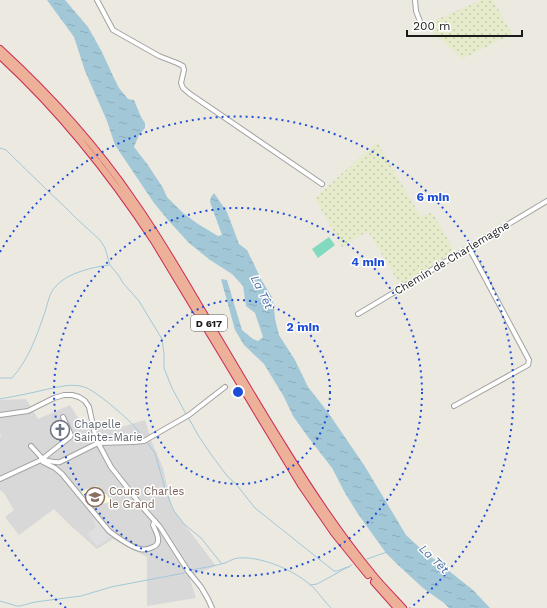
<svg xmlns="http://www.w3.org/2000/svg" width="547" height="608" font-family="'Work Sans',sans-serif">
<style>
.residential{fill:#d9d8d8}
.education{fill:#fafdd9}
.farmland{fill:url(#farmland-dots)}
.pitch{fill:#81d9be}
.parking{fill:#dfdfdf}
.water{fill:url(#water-ripples)}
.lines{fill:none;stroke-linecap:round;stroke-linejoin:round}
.stream{stroke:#a2c8d8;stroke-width:1}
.minor-casing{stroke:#a2a2a2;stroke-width:6}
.trunk-casing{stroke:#cc2b55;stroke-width:8}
.minor{stroke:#fff;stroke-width:4}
.trunk{stroke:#ecb198;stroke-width:6}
.ring{fill:none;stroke:#1d4ed8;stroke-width:2;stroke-dasharray:2 4}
.labels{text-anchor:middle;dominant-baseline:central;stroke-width:3;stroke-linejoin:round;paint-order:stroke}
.shield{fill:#fff;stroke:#5f5f5f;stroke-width:1}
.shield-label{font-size:10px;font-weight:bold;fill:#1b1b1b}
.street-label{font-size:11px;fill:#1b1b1b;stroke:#fff}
.worship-label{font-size:11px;fill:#5b616d;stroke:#fff;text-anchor:start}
.education-label{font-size:11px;fill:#785e54;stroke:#fff;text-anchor:start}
.water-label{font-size:12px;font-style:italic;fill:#4d72a5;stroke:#fff}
.centre{fill:#1d4ed8;stroke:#fff;stroke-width:2}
.ring-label{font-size:12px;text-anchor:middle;font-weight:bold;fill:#1d4ed8;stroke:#fff;stroke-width:3;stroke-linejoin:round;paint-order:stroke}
</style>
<defs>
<pattern id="farmland-dots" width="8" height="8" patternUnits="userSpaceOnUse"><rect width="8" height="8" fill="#e6ebcc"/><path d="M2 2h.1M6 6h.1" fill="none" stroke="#c5c9af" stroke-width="1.8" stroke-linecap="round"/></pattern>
<pattern id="water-ripples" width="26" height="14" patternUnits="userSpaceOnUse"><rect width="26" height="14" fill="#a2c8d8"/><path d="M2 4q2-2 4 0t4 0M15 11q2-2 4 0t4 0" fill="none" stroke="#8babb9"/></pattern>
</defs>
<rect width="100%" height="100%" fill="#ece9e1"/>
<!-- residential -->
<path class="residential" d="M26,399L38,419L70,405L84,427L105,421L118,428L145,420L152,442L163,468L172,508L216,566L189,576L196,598L147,606V557L113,539L97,549L71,526L54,509L19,535L5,517L14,510L4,493L0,490V437L1,436L0,432V400Z"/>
<!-- education -->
<path class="education" d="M96,486L99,487L112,501L92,507L81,494L82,491Z"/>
<!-- farmland -->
<path class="farmland" d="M481,0H493L512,34L462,59L425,25Z
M377,142L421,217L432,212L455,252L400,285L368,231L342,247L315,198Z"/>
<!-- pitch -->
<path class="pitch" d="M329,237L335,245L318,258L312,249Z"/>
<!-- parking -->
<path class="parking" d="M91,511L111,537L97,547L88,534L96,527L90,512Z"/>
<!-- water -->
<path class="water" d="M47,0H65L88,27L102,52L113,76L119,88L128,99L134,100L141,117L145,123V128L139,135L134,147L148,165L163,188L167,197L183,213L198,224L218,236L222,235L210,202L211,197L214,193L227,212L239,244L247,250L262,281L272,297L274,307L275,319L279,335L295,360L308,387L327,411L364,465L406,535L419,547L473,590L490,608H449L444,603L423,588L399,566L386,553L358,514L345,493L332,468L308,437L293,416L284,397L264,364L244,345L235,330L221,279L227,280L242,330L253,339L258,341L263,337L255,313L246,306L243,286L232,274L210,260L189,243L168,220L154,203L115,145L107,121L85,71L74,37Z"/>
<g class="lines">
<!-- stream -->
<path class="stream" d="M0,148L6,150L48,191L63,205L78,220L100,240L105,248L110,265L119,276L123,283L139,301L162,339L164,354V368L172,388L186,414
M0,378H12C29,359 37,335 45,312C48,303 49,293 56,286C67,273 93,267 109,265
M0,399C16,396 32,393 48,389C60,387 72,383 84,387C94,389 127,418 134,426C138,430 140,434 143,438
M188,417L198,435L210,453L228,477L236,484L255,508L334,571C339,572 343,567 349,567
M146,441L155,453L166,492L174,511L184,524L201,538L221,563
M367,559L387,552
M191,570C202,568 214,566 225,563C230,561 234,558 239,558C263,556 298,572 315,589C320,595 325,602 331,608
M310,585L317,584L352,565
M0,601L17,606H20L35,602L81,596L111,587L184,573"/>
<defs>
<path id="minor" d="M97,0L113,30L159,56L177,63L183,66L184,70L181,83L183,88L190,94L322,184
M415,0L416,11L421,24
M358,314L547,201
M454,406L528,365L529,360L469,248
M0,415L28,411L54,398L64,395H72L79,397L85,401L89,407L96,439L111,467L144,509L160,527L188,571L201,587L208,599L212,608
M31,446L41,457V460
M41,460C48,460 53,463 60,462L98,443L134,442L144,441L189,415L225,387
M43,462L55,468L62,474L109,531C117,537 130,547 140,549C144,550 149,549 153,547C163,543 156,532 153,525L155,521
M0,479L41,460L70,437L71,435L63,417"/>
<path id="trunk" d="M0,49C50,95 95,144 133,200C158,235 179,272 201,309C229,356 256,403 285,449C312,493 340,535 373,575C382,586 393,597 403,608
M0,56C60,111 110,174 154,241L301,485L334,533L368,575
M374,582L397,608"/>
</defs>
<!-- minor casing -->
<use href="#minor" class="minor-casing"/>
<!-- trunk casing -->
<use href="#trunk" class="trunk-casing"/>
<!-- minor -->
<use href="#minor" class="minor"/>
<!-- trunk -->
<use href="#trunk" class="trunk"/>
</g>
<!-- distance rings -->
<g class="ring">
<circle cx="238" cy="392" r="92"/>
<circle cx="238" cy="392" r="184"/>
<path d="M66 608A276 276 0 0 1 0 532M0 252A276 276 0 1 1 410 608"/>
</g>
<!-- icons -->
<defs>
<symbol id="church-ring" viewBox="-11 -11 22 22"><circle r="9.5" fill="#fff" stroke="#6b7280" stroke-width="1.5"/><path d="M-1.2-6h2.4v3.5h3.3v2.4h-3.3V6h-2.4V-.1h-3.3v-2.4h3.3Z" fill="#6b7280"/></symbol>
<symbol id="school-ring" viewBox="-11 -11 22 22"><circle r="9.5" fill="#fff" stroke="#8d6e63" stroke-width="1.5"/><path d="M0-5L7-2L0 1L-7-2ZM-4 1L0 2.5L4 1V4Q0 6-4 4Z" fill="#8d6e63"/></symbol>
</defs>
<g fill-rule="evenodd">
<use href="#church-ring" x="49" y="419" width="22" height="22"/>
<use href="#school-ring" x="84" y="486" width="22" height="22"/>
</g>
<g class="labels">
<!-- shield labels -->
<rect class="shield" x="191" y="315" width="36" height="16" rx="3"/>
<g class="shield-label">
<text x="209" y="323">D 617</text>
</g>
<!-- street labels -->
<g class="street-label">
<text transform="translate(452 258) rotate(-31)">Chemin de Charlemagne</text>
</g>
<!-- worship labels -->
<g class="worship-label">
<text x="74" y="424">Chapelle<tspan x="74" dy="13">Sainte-Marie</tspan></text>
</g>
<!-- education labels -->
<g class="education-label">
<text x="109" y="491">Cours Charles<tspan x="109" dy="13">le Grand</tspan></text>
</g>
<!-- water labels -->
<g class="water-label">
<text transform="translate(262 292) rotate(64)">La Têt</text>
<text transform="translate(434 559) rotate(44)">La Têt</text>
</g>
</g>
<circle cx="238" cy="392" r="6" class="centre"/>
<g class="ring-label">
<text x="433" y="201">6 min</text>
<text x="368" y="266">4 min</text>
<text x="303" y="331">2 min</text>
</g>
<!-- scale -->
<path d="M407 30v6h115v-6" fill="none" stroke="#1b1b1b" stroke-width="2"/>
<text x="413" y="30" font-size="12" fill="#1b1b1b" stroke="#ffffff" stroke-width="3" paint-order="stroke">200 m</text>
</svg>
